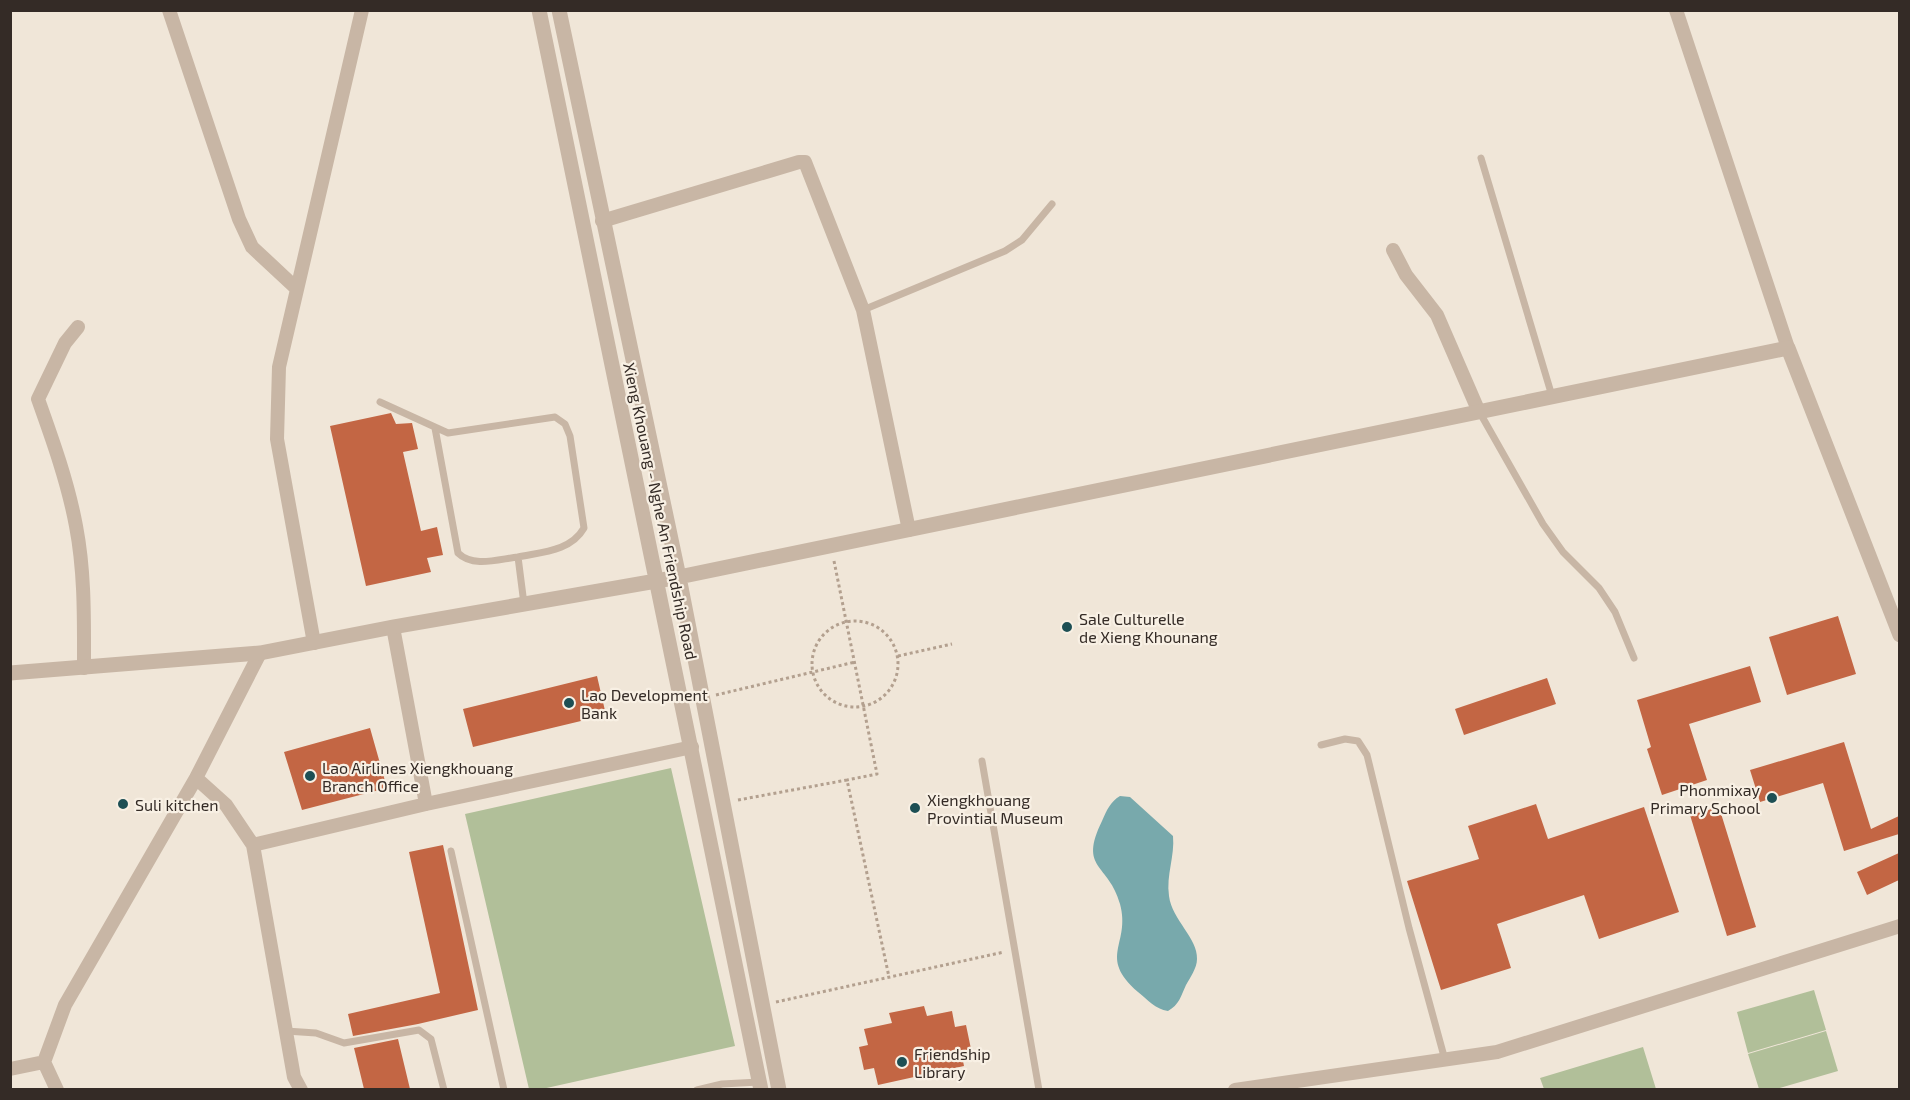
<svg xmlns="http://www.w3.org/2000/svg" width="1910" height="1100" font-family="'Exo 2',sans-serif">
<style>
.green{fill:#b1bf99}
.water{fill:#78a9ac}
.building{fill:#c36644}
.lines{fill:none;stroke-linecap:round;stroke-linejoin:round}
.path{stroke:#b3a08f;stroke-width:3;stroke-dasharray:3 3;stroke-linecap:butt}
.service{stroke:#c8b6a5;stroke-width:7}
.minor{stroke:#c8b6a5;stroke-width:14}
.tertiary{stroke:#c8b6a5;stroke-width:15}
.poi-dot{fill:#1d4f54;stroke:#f8f0e4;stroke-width:2}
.labels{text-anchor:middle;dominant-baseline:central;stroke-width:4.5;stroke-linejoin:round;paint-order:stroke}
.street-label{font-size:16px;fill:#342b26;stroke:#f8f0e4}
.poi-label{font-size:16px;fill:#342b26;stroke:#f8f0e4;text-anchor:start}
</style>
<rect width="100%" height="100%" fill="#f0e6d8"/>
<!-- green -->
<path class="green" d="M671,768L735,1046L542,1089H529L465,814Z
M1814,990L1826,1030L1748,1053L1737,1012Z
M1826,1031L1838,1071L1776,1089H1759L1748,1054Z
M1643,1047L1656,1089H1544L1540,1078Z"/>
<!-- water -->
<path class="water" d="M1120,796L1130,797L1173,836C1175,856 1166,875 1169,896C1172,920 1198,938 1197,959C1197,968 1190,978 1186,985C1181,996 1179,1005 1168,1011C1155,1009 1148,1000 1138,992C1097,956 1131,945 1120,904C1109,863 1078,870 1102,821C1107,810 1110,802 1120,796Z"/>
<!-- building -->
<path class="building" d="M391,413L396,424L412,423L418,449L403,452L421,531L437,527L443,555L427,558L431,572L366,586L330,426Z
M1838,616L1856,674L1787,695L1769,637Z
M1750,666L1761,702L1689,724L1707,780L1662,795L1647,749L1651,747L1637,700Z
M597,676L606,715L473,747L463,709Z
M1547,678L1556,704L1464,735L1455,709Z
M370,728L387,788L302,810L284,752Z
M1844,742L1871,829L1899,816V834L1844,851L1823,783L1760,802L1750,770Z
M1536,804L1548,839L1644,807L1679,912L1599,939L1584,895L1497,924L1511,968L1441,990L1407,881L1479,859L1468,826Z
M1719,807L1756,927L1727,936L1690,815Z
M443,845L478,1010L418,1024L353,1036L348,1014L440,993L409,852Z
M1899,853V880L1867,895L1857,872Z
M924,1006L927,1016L952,1011L955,1027L966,1025L971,1049L961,1051L964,1066L878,1085L874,1068L864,1070L859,1047L868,1045L864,1029L892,1023L889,1013Z
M398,1039L410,1089H364L354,1048Z"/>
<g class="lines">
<!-- path -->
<path class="path" d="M834,561L877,774L847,780
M812 664a43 43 0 1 1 86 0a43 43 0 1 1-86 0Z
M898,656L952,644
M716,695L855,662
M738,800L847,780L889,977
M776,1002L1004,952"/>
<!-- service -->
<path class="service" d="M1481,158L1552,396
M863,310L1005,251L1022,240L1052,204
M380,402L448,433L555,417L565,424L570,436L584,528C571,551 542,552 518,557L524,604
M1480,413L1543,524L1563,552L1599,588L1615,612L1634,658
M435,428L458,553C473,568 499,559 518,557
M1321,745L1345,739L1358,741L1367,755L1409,928L1445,1060
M982,761L1039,1090
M451,851L504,1090
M286,1031L316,1033L344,1043L419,1030L431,1039L444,1090
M697,1090L722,1084L759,1082"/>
<!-- minor -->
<path class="minor" d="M169,10L239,219L252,247L297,289
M1676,10L1788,348
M602,221L799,162H805L863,310L909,530
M1393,250L1406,275L1437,315L1479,412
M78,327L65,343L38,399C53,441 68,483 76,526C85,573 84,621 84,668
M393,627L426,804
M314,643L277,439L279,367L362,10
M196,778L226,805L253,845L294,1077L301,1090
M253,845L426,804L692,747
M10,1069L44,1062
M57,1090L44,1062L65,1005L196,778L260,653
M1235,1090L1497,1052L1900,926"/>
<!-- tertiary -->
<path class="tertiary" d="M539,10L761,1090
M559,10L679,577L779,1090
M10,673L260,653L393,627L679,577L1788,348L1900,635"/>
</g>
<!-- markers -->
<g class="poi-dot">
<circle cx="1067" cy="627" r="6"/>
<circle cx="569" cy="703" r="6"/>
<circle cx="310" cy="776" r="6"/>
<circle cx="1772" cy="798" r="6"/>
<circle cx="123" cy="804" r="6"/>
<circle cx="915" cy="808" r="6"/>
<circle cx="902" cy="1062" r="6"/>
</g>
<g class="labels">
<!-- street labels -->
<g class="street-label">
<text transform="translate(661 511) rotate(78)">Xieng Khouang - Nghe An Friendship Road</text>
</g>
<!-- poi labels -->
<g class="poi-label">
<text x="1079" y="618">Sale Culturelle<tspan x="1079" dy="18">de Xieng Khounang</tspan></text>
<text x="581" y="694">Lao Development<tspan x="581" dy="18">Bank</tspan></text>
<text x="322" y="767">Lao Airlines Xiengkhouang<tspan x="322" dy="18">Branch Office</tspan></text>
<text x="1760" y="789" text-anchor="end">Phonmixay<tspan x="1760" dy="18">Primary School</tspan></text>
<text x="927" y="799">Xiengkhouang<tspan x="927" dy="18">Provintial Museum</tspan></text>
<text x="135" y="804">Suli kitchen</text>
<text x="914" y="1053">Friendship<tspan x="914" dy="18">Library</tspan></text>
</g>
</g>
<!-- border -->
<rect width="1910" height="1100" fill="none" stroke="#342b26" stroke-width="24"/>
</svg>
